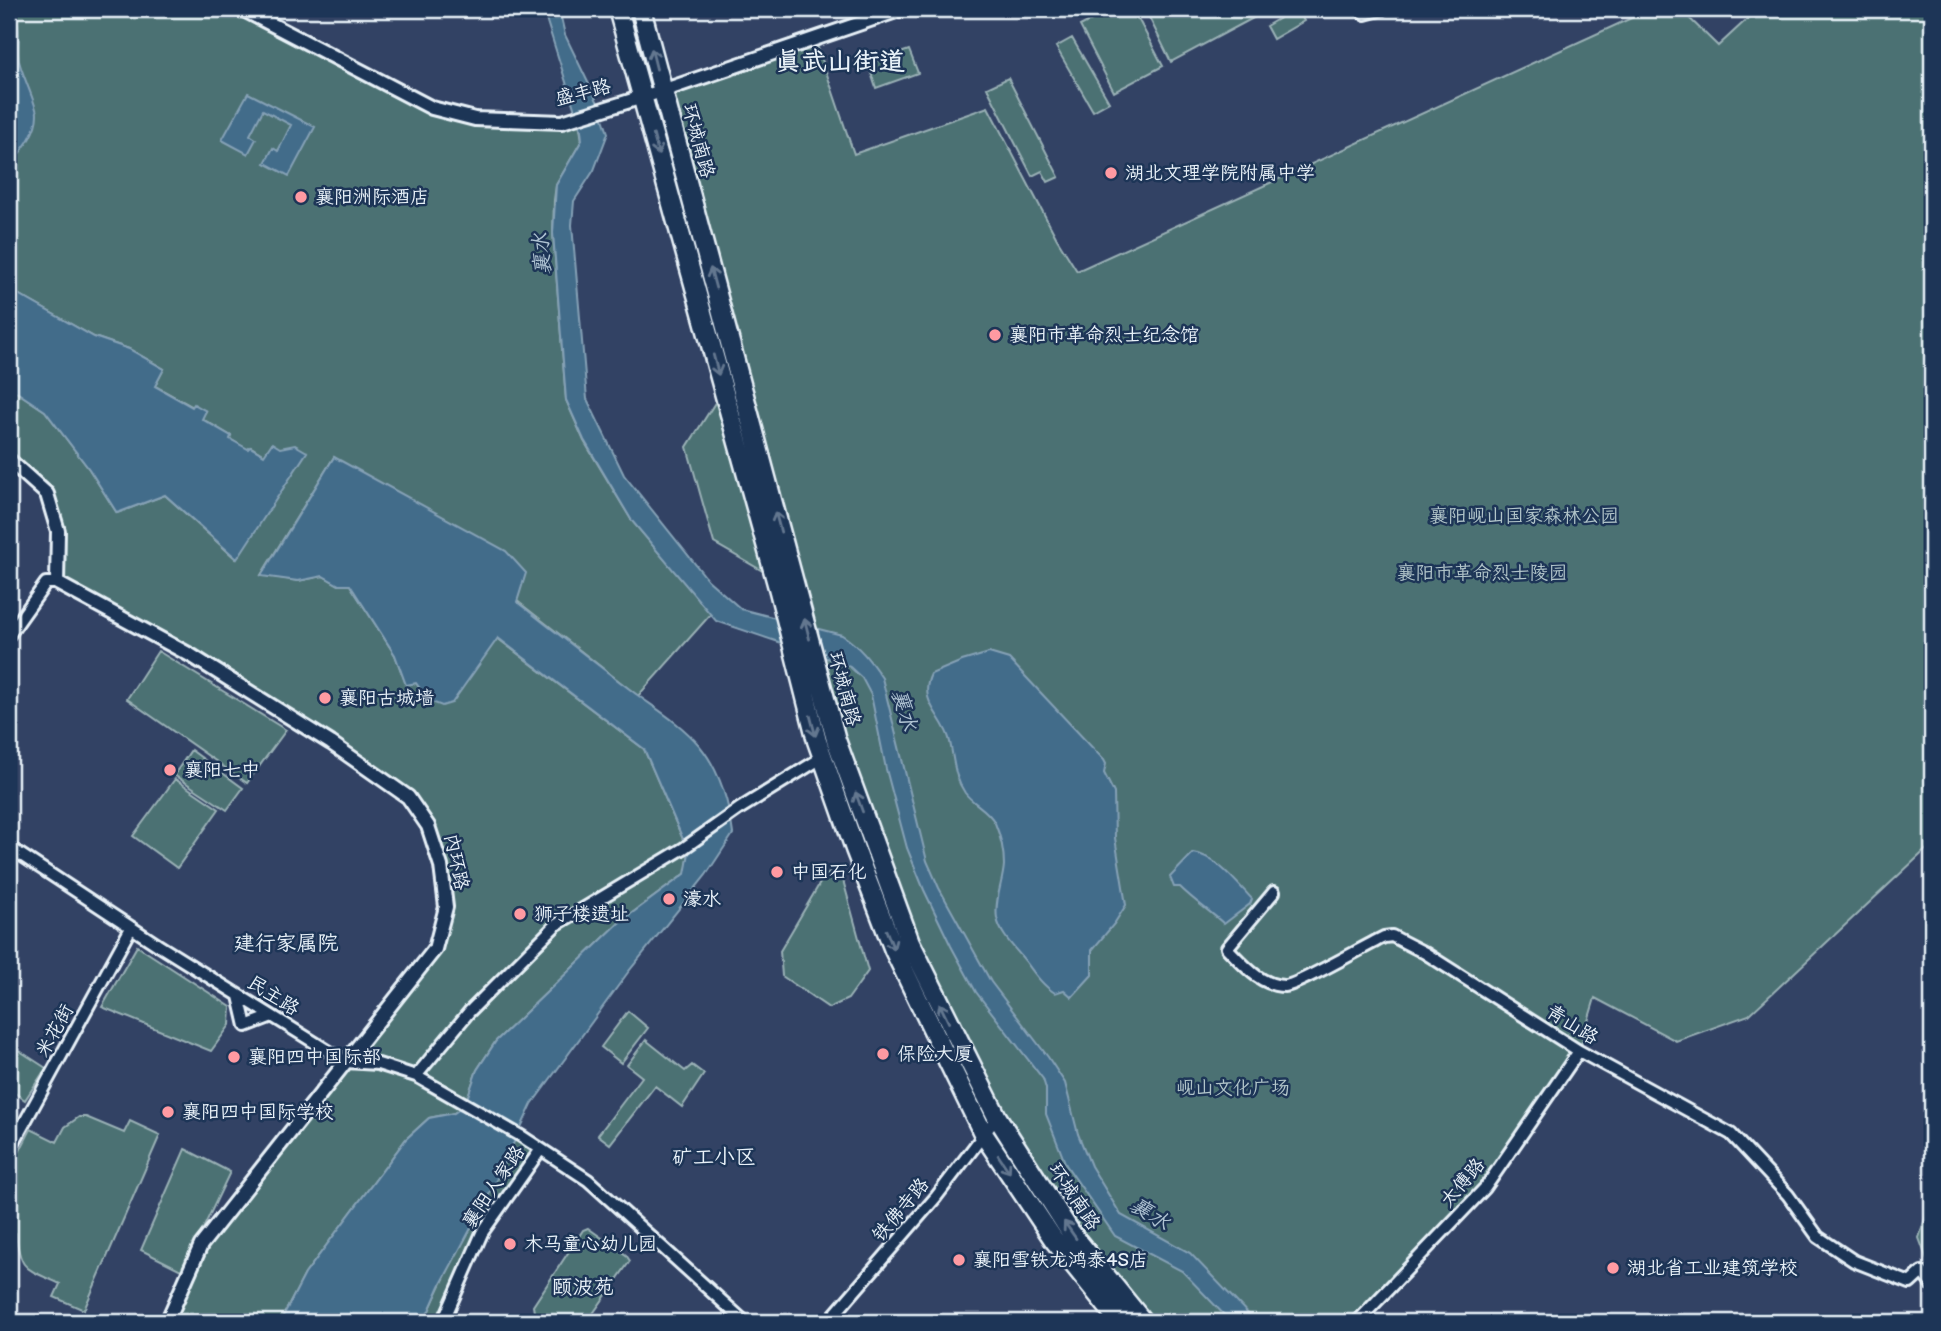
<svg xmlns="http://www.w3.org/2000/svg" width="1941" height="1331" font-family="'Balsamiq Sans','LXGW WenKai TC',sans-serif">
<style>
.green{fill:#4c7173;stroke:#9ab1b6;stroke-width:2}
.water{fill:#436c8a;stroke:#85a1b6;stroke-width:2}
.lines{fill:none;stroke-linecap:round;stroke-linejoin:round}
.minor-casing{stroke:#e8f1f8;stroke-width:16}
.tertiary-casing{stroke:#e8f1f8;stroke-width:18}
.trunk-casing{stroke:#e8f1f8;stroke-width:23}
.minor{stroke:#1d3557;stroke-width:10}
.tertiary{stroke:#1d3557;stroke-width:12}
.trunk{stroke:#1d3557;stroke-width:18}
.oneway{stroke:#64778f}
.poi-dot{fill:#ff9aa2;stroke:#1d3557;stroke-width:2.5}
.labels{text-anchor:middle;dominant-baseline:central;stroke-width:5;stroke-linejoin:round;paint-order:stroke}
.street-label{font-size:19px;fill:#e8f1f8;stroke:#1d3557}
.poi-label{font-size:19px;fill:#e8f1f8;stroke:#1d3557;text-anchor:start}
.park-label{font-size:19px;fill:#b1c4c9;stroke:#1d3557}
.water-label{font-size:21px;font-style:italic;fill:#aec2d2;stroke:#1d3557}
.neighbourhood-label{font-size:21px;fill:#e8f1f8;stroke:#1d3557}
.district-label{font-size:26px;font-weight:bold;fill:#e8f1f8;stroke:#1d3557}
</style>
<rect width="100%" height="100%" fill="#324264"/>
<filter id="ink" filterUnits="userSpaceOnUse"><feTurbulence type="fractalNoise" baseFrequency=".0143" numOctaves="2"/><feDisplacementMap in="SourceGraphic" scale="14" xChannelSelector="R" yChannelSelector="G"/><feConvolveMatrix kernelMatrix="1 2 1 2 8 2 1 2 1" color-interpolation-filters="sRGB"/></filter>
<g filter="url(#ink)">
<!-- green -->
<path class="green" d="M9,9H242L432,108L475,119L578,116L582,140L556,185L554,200L553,233L566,400L584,441L632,521L711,614L638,696L334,457L261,575L298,581L323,576L339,585H350L395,655L406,684L416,683L429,701L452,702L497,638L644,749L689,853L686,873L620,922L496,1041L477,1070L468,1096L461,1108L454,1113L429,1118L406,1139L305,1274L280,1322H167L201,1245L435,949L446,907L441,866L408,797L57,583L58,531L47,494L9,460V387L45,411L89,469L117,513L165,495L236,559L306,452L264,455L251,447L248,450L230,439L231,436L201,418L206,411L193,407L155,386L164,369L129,349L94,337L9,289Z
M1113,9H1133L1163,66L1114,92L1080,26Z
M1145,9H1270L1171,62Z
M1295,9H1297L1304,21L1273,39L1266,26Z
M1651,9H1680L1718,46L1758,9H1932V844L1749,1015L1676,1041L1595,998L1579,1051L1485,1188L1357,1322H1120L984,1135L855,849L775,578L714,543L687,447L723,390L674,212L690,207L662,91L815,39L854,154L988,107L1057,239L1077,271Z
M1072,38L1109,102L1093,111L1056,47Z
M909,50L918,73L876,88L868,64Z
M1008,78L1059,177L1048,182L1042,171L1032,176L987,88Z
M158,651L286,730L247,783L127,699Z
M191,750L243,788L227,810L174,775Z
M175,779L219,809L177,868L133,836Z
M832,871L843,880L868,971L848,999L829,1008L782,976L780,951L823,878Z
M137,946L231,1007L230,1025L211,1051L102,1007Z
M628,1011L648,1028L621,1063L601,1047Z
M646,1040L685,1071L692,1065L704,1074L682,1107L655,1086L610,1144L598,1135L642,1077L627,1065Z
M9,1044L46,1068L25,1100L9,1089Z
M79,1117H86L124,1133L130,1121L160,1135L84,1310L54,1297L60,1284C26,1268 20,1272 16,1233L9,1229V1172L31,1129L57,1142L65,1127Z
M516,1135L536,1146L483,1234L445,1322H424C451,1258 487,1199 516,1135Z
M185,1149L230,1172L183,1271L141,1250Z
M1932,1196V1273L1919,1238Z
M588,1228L626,1255L630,1261L587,1322H548L534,1312L533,1306L583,1230Z"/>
<!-- water -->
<path class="water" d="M9,9C24,22 16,44 19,61C22,74 37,106 37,114C37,134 20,152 9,167Z
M543,9H559L565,35L597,101L608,133L594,170L574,201L572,225L587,399L624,475L708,580L741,609L842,635C859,646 870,660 882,678L927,861L939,888L991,982L1048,1057L1065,1083L1078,1134L1091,1166L1121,1215L1190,1253L1256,1322H1231L1182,1271L1115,1236L1066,1165L1046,1114V1089L1043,1079L976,992L951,946L924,890L907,848L886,769L871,695L862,678L850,667L841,663L716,621L632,521L584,440L566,400L553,233L556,185L582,140L581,130Z
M248,93L315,127L289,176L265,163L273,148L278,151L291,125L263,110L250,135L256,139L248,154L222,140Z
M9,289L94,337L129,349L164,369L155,386L192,407L194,404L206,411L202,419L231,436L230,439L248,449L250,447L264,455L272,443L280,448L295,445L307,452L237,559L165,495L117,513L89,469L45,411L9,387Z
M334,457L506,551L526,573L517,602C557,633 596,664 636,694C658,710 681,724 699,745C719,769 729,803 733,834L706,875L629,971L532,1104L491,1191L440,1286L424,1322H280L305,1274L406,1139L429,1118L454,1113L461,1108L468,1096L477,1070L496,1041L620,922L685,874L689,853L644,749L498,638L452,703L442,706L429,701L416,683L406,685L395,655L350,585H339L323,576L298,581L261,576Z
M989,653L1009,659L1104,760L1106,764L1104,773L1114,793L1115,838L1126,905L1114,924L1092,950V975L1072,997L1064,990L1055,993C1043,986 1034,973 1026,962C1016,949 1000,935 997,918C994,901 1003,882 1004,865C1004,852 1000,835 995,823C988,809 974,805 965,793C954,777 954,760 950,742C945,717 917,703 931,674L962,661Z
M1193,853C1215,855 1237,883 1252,899L1250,904L1224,924C1210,911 1194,901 1180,887H1174L1170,877Z"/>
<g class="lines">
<defs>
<path id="minor" d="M1360,9L1365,14L1383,9
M9,635L46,583H57
M9,847L158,945L346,1062L378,1064L416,1076L521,1136L588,1180L745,1322
M1274,892L1227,948C1243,964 1260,986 1285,986C1296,986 1369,944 1384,937L1392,936L1425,953L1579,1051L1731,1134L1788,1195L1818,1237L1854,1261L1910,1283L1922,1272L1932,1285
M239,996L246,1026L272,1016
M416,1076L469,1012L556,925L684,848L739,809L823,757
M9,1151L131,928
M443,1322L482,1233L541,1149
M828,1322L936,1197L997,1117
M1357,1322L1485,1188L1579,1051"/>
<path id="tertiary" d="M242,9L432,108L475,119L562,122L662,91L902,9
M9,460L47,494L58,531L57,583L192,656L331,743L408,797L428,826L441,866L446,907L435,949L201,1245L167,1322"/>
<path id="trunk" d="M618,9L779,591L817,741L855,849L894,950L984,1135L1054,1240L1120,1322
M641,9L836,740L910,942L997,1117L1071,1233L1143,1322"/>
</defs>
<!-- minor casing -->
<use href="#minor" class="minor-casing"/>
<!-- tertiary casing -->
<use href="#tertiary" class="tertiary-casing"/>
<!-- trunk casing -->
<use href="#trunk" class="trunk-casing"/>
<!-- minor -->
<use href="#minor" class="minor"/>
<!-- tertiary -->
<use href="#tertiary" class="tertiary"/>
<!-- trunk -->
<use href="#trunk" class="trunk"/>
</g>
<!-- one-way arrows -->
<defs><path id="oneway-shaft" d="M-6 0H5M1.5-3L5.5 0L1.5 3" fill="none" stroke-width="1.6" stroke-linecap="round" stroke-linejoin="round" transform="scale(1.75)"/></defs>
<g class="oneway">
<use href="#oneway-shaft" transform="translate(654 59) rotate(-104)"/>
<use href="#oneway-shaft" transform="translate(656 145) rotate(75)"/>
<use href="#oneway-shaft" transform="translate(713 278) rotate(-105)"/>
<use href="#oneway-shaft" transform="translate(716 365) rotate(75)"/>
<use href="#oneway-shaft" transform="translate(778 522) rotate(-105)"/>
<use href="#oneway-shaft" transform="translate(807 629) rotate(-104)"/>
<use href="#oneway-shaft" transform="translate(813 726) rotate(75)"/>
<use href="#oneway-shaft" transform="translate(859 802) rotate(-110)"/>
<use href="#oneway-shaft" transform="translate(890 940) rotate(68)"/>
<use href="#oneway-shaft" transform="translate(944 1013) rotate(-116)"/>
<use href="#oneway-shaft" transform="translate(1004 1164) rotate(56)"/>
<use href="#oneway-shaft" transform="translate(1070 1230) rotate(-125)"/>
</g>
</g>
<!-- markers -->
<g class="poi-dot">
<circle cx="1111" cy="173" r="7"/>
<circle cx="301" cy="197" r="7"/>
<circle cx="995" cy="335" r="7"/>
<circle cx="325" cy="698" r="7"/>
<circle cx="170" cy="770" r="7"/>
<circle cx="777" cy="872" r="7"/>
<circle cx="669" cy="899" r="7"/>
<circle cx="520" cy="914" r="7"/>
<circle cx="883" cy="1054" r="7"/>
<circle cx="234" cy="1057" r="7"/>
<circle cx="168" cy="1112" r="7"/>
<circle cx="510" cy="1244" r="7"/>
<circle cx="959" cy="1260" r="7"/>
<circle cx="1613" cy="1268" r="7"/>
</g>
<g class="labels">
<!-- street labels -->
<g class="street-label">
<text transform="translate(583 93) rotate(-14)">盛丰路</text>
<text transform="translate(698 141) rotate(75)">环城南路</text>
<text transform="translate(844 689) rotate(75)">环城南路</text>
<text transform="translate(456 862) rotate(78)">内环路</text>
<text transform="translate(273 996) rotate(32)">民主路</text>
<text transform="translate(1572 1025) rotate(32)">青山路</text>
<text transform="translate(55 1031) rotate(-61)">米花街</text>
<text transform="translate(1463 1183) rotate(-50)">太傅路</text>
<text transform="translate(494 1187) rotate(-56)">襄阳人家路</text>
<text transform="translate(1074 1197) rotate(56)">环城南路</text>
<text transform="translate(901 1210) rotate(-50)">铁佛寺路</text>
</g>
<!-- poi labels -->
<g class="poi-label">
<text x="1125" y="173">湖北文理学院附属中学</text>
<text x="315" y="197">襄阳洲际酒店</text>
<text x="1009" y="335">襄阳市革命烈士纪念馆</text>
<text x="339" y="698">襄阳古城墙</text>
<text x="184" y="770">襄阳七中</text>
<text x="791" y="872">中国石化</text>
<text x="683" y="899">濠水</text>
<text x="534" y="914">狮子楼遗址</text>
<text x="897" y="1054">保险大厦</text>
<text x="248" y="1057">襄阳四中国际部</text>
<text x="182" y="1112">襄阳四中国际学校</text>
<text x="524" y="1244">木马童心幼儿园</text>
<text x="973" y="1260">襄阳雪铁龙鸿泰4S店</text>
<text x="1627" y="1268">湖北省工业建筑学校</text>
</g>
<!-- park labels -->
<g class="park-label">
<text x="1524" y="516">襄阳岘山国家森林公园</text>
<text x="1482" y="573">襄阳市革命烈士陵园</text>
<text x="1233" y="1088">岘山文化广场</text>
</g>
<!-- water labels -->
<g class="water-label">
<text transform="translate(542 254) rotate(-94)">襄水</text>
<text transform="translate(904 710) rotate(73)">襄水</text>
<text transform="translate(1150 1214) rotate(33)">襄水</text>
</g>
<!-- neighbourhood labels -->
<g class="neighbourhood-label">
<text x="286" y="943">建行家属院</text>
<text x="714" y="1157">矿工小区</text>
<text x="583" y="1287">颐波苑</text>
</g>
<!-- district labels -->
<g class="district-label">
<text x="840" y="62">真武山街道</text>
</g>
</g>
<!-- margin -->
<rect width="1941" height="1331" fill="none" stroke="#1d3557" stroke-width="35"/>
<rect x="18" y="18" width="1906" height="1296" fill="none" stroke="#e8f1f8" stroke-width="2.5" filter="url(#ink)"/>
</svg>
